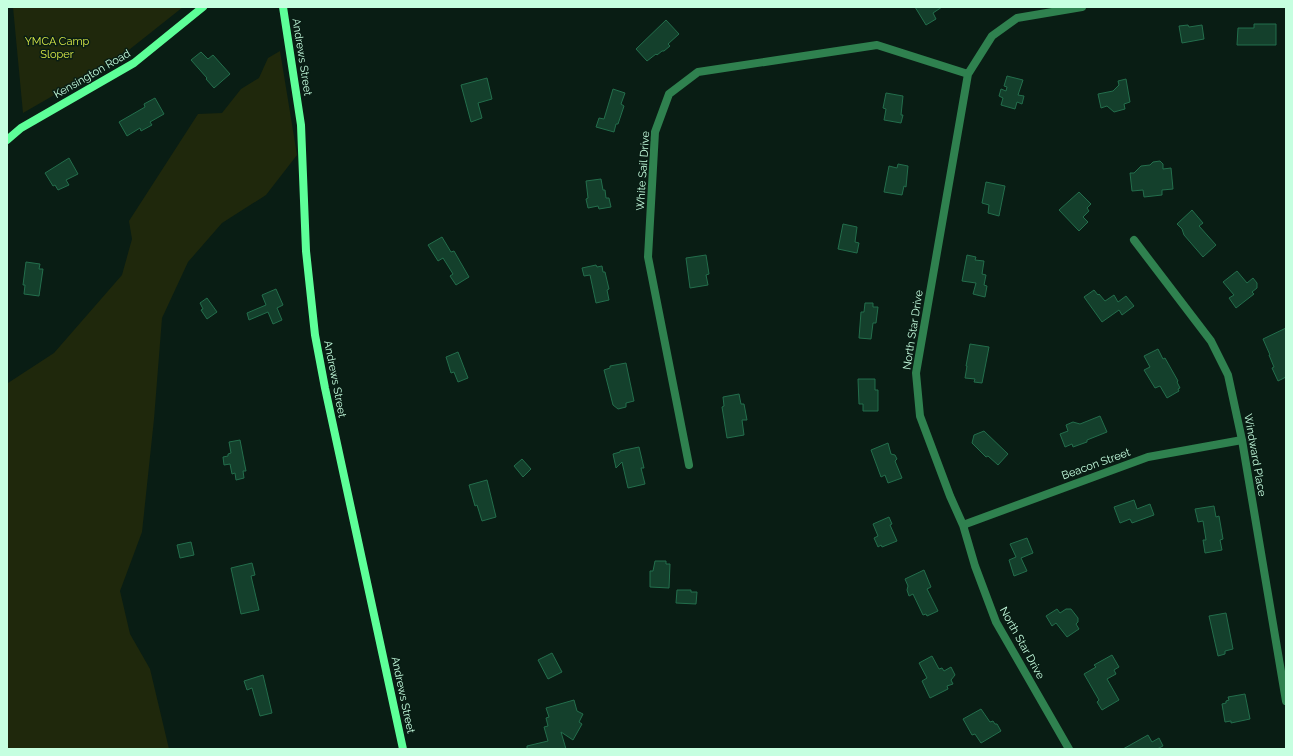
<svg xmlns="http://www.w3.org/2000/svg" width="1293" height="756" font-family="Raleway,sans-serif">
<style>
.green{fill:#1f280c}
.building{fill:#14402c;stroke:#236e4c}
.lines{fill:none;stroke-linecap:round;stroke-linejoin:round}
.street{stroke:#2f814f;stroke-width:8}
.secondary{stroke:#5dff98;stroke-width:8}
.labels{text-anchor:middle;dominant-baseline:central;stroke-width:3;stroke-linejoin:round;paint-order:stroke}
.park-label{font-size:11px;fill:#dbea46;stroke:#091d14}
.street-label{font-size:11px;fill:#c6ffe0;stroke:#091d14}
</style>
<rect width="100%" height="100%" fill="#091d14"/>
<!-- green -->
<path class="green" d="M13,7H183L120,57L23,113Z
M280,51L297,155L266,195L222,223L188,262L162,318L154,419L142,532L120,591L130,634L150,669L169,749H7V382L8,383L54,353L122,275L132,239L129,221L198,114L222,113L241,89L259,78L268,58Z"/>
<!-- building -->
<path class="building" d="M915,7H942L933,13L936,19L926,25Z
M666,20L679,34L668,44L670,46L664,51H662L657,55L656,54L647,61L636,49Z
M1254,24H1276V45H1237L1238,28H1254Z
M1188,25L1189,27L1202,25L1204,39L1182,43L1179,26Z
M201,52L208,59L213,55L230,74L214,88L206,79L207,78L191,60Z
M1007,76L1023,80L1018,95L1024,96L1022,104L1017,102L1015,109L1001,105L1003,98L999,96L1001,89L1006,91L1007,87L1004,86Z
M487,78L492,99L478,103L482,118L471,122L461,85Z
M1126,79L1130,102L1124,104L1125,109L1114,112L1107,106L1101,108L1098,94L1113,91L1119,85L1118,81Z
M613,89L625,93L621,104L624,106L618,124H616L614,132L596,127L599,118L604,119Z
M886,93L903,96L901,115H903L901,123L884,120L886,109L883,108Z
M155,98L164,114L150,122L152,125L141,131L140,128L127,136L119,122L145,107L144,104Z
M69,158L78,174L66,180L69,185L58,190L55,185L53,186L45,173Z
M1160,161L1163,164V169L1171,168L1173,189L1162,190V195L1144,197L1143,190L1132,191L1130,173H1134L1141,166L1150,165L1153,162Z
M898,164L908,166L906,187L904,186L902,195L884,192L889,166L897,168Z
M601,179L603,190H605L606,198H609L611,207L599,209L598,206L588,208L586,199L588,198L586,181Z
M986,182L1005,186L999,216L988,213L989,205L982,203Z
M1079,192L1091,204L1087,208L1089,211L1083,217L1088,222L1079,231L1059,210Z
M1192,210L1203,223L1199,226L1216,245L1203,257L1184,235L1182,229L1177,224Z
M843,224L857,227L855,242L859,243L857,253L838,249Z
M442,237L451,252L454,251L469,277L456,285L450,276L453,274L443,258L438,261L428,245Z
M706,255L709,274L706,275L708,285L690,288L686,258Z
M967,255L976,257L975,260L984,261L982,274L986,275L984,285L987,286L985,297L973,294L976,283L962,281Z
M26,262L40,264L39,269H43L39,296L24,294L25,285H23Z
M596,265L597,267L602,266L603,272H605L609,289L607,290L609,300L596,303L590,275L584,276L582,268Z
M1237,271L1247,283L1253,278L1257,283V288L1252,292L1254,294L1236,308L1229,298L1234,295L1223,282Z
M276,289L283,305L277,308L282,320L273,324L268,312L249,320L247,313L266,305L262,295Z
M1094,290L1098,295L1099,294L1105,301L1114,295L1118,302L1126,296L1134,306L1122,315L1119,310L1102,322L1084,297Z
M207,298L217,312L207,319L201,310L203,309L200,303Z
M865,303H873V307H878L876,323H873L871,339L859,338L861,312H864Z
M1286,328V377L1278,381L1272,368L1274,367L1269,355H1270L1263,339Z
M970,344L989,347L982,383L974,382L975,379L965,378L967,366H966Z
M1158,349L1163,359L1165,358L1178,381L1177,382L1180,388L1178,389L1179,391L1167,398L1160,386L1155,388L1144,370L1150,367L1144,356Z
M458,352L468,378L458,382L454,372L451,373L446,357Z
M626,363L634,401L626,403V407L618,409L613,405L604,370L610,368V366Z
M858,379H875V390H878V411H863V404H859Z
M739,394L741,404H744L747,420H742L744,435L727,438L722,407L724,406L723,397Z
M1100,416L1107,432L1087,440V442L1073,447L1072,444L1065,447L1060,434L1068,431L1066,425L1073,422L1080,424Z
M984,431L1008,454L998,465L988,456L986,457L972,443L974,435Z
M240,440L246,471H243L244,478L236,480L235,473L232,474L230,464L224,465L223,457L228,456V454L231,453L229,442Z
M888,443L891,454L895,455L897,459L895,461L902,478L888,483L885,475L881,477L871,450Z
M639,447L644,468H641L645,484L628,488L622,462L616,468L613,454L620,452V451Z
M522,459L531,469L523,477L514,466Z
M487,480L496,517L482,521L477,505L475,506L469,485Z
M1134,500L1137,509L1150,504L1154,515L1132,523L1130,519L1120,523L1114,507Z
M1214,506L1216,517L1219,516L1223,539L1220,540L1222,550L1205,553L1203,540H1206L1203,521L1198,522L1195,509Z
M889,517L892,524L890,525L897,541L882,547L881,545L878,547L874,538L878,536L873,524Z
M1027,538L1033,553L1021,558L1027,571L1014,576L1009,560L1016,557L1010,544Z
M191,542L194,555L180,558L177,545Z
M655,561H666V564H670L669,588L650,587V571H653Z
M252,563L255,575L251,576L259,610L241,614L231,568Z
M924,570L931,587L927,589L938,611L927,616L926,614L923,615L913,594L909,596L907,590L908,586L905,579Z
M677,590H691V592H697L696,604L676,603Z
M1057,609L1060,613L1066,609H1071L1078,618V622L1076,624L1079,629L1067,637L1056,623L1052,626L1046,616Z
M1226,613L1233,649L1225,651V654L1218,656L1209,616Z
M552,653L562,672L548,679L538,660Z
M1112,655L1119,667L1114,670L1116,674L1107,679L1119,700L1102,710L1097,702L1099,700L1084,674L1096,667L1094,665Z
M932,656L939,669L942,668L944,671L951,667L955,675L951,680L953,684L947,686L948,689L930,698L922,681L927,678L919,663Z
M263,675L272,713L260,716L252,688L247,690L244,681Z
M1245,694L1250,719L1231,723V721L1225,722L1222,704L1226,703V701L1229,700L1228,697Z
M574,700L577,711L583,714L579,722L582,724L573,740L561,732L566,749H527V746L548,741L544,727L548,726L546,718L549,717L546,708Z
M981,709L990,722L993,721L995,724H997L1001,731L981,743L975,734L972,735L963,719Z
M1148,735L1152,742L1159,738L1163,746L1157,749H1123Z"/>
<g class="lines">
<!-- street -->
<path class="street" d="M1134,240L1211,341L1228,375L1242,440L1286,701
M689,465L648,257L655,132L669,94L698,72L877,45L968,74
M963,525L1148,457L1242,440
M1069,749L996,622L975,566L963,525L950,496L920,416L916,373L968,74L992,36L1017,18L1082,7"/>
<!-- secondary -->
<path class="secondary" d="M283,7L301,125L306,251L315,335L325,388L403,749
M7,140L21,128L134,63L203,7"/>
</g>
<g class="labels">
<!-- park labels -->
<g class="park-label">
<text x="57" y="41">YMCA Camp<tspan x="57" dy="13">Sloper</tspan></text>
</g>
<!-- street labels -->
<g class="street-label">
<text transform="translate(302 57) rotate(81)">Andrews Street</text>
<text transform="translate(92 74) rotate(-30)">Kensington Road</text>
<text transform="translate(643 171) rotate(-86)">White Sail Drive</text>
<text transform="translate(913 330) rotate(-81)">North Star Drive</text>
<text transform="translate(335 379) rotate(79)">Andrews Street</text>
<text transform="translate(1255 455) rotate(80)">Windward Place</text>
<text transform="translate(1096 464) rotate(-20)">Beacon Street</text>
<text transform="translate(1022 643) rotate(61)">North Star Drive</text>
<text transform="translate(403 695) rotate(78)">Andrews Street</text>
</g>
</g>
<!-- border -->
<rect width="1293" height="756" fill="none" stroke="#c6ffe0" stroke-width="16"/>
</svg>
